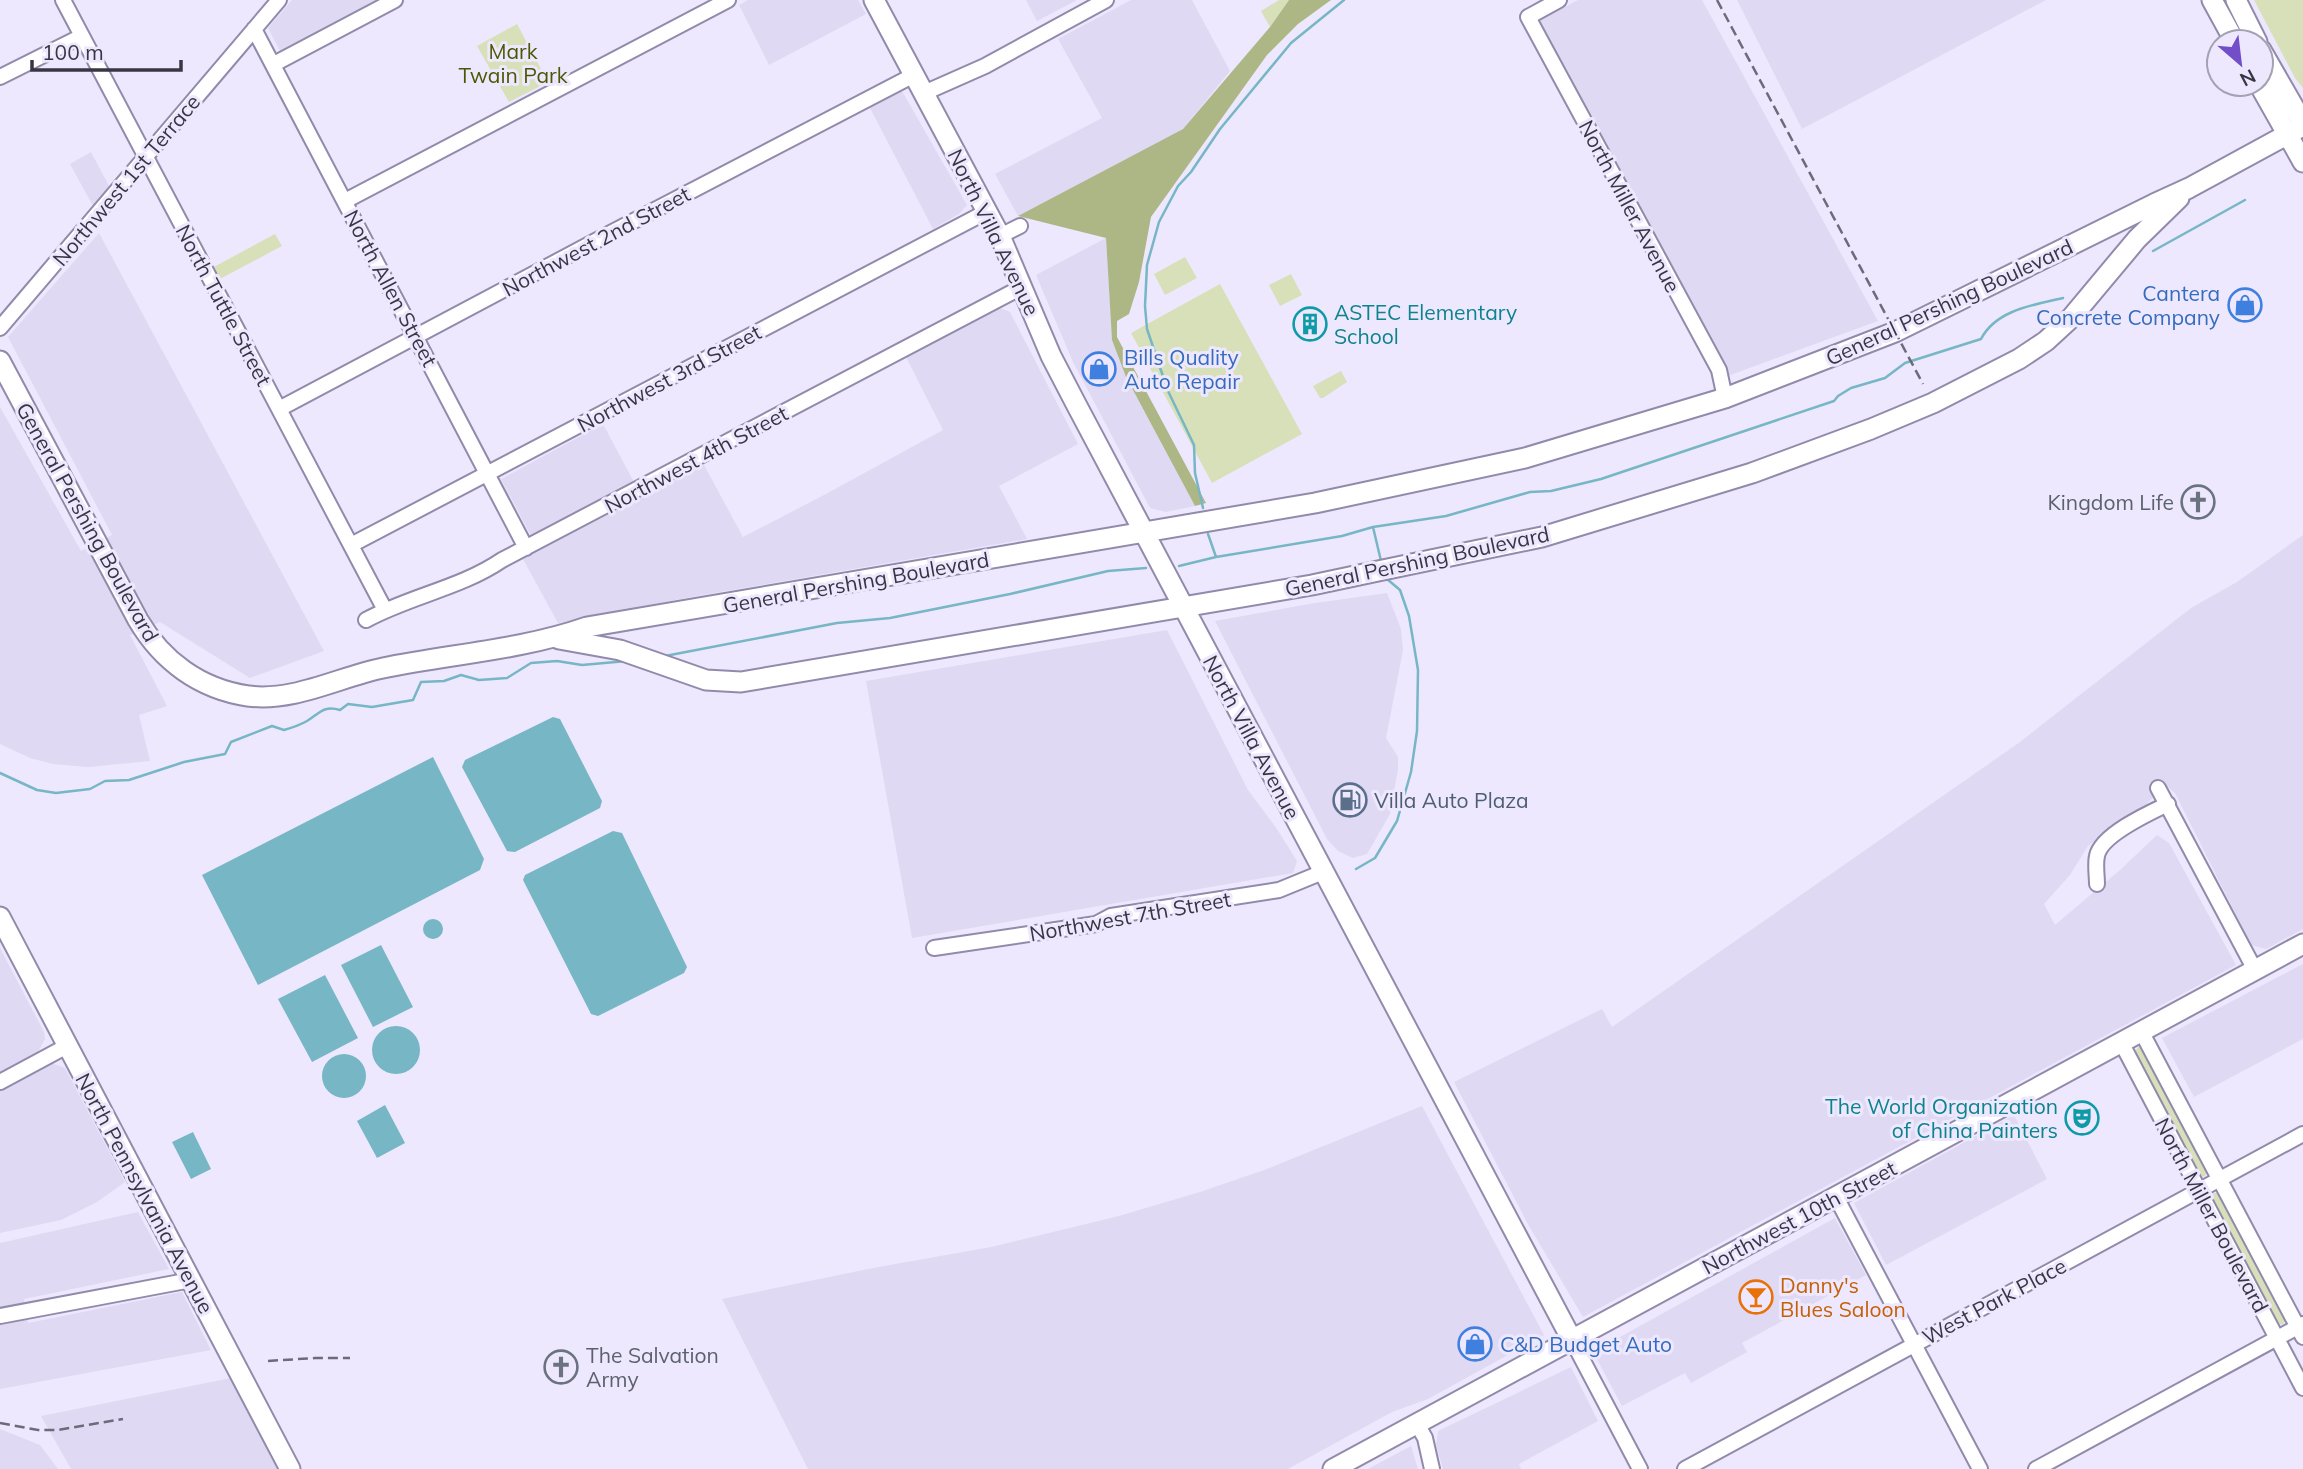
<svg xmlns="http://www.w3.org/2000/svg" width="2303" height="1469" font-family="Mulish,sans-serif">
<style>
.built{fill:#dfd9f3}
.green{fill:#d8e0ba}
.forest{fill:#adb786}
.water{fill:#77b6c5}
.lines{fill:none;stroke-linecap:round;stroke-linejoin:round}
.stream{stroke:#77b6c5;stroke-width:2.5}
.minor-casing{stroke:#928aab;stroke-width:18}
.major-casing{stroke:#928aab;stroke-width:23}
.minor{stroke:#fff;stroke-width:14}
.major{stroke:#fff;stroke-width:19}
.rail{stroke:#6d6a7a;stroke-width:2.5;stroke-dasharray:10 5;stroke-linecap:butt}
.labels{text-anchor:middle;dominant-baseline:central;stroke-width:6;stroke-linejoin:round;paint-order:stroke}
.park-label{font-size:21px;fill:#4d5703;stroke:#ede8fe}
.street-label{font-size:21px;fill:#393644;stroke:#ede8fe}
.shop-label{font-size:21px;fill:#366cbe;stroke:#ede8fe;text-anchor:start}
.culture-label{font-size:21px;fill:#0d838f;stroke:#ede8fe;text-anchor:start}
.worship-label{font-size:21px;fill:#5b616d;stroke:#ede8fe;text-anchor:end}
.service-label{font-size:21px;fill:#4e5e75;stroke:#ede8fe;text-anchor:start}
.food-label{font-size:21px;fill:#c56008;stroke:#ede8fe;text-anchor:start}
</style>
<rect width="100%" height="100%" fill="#ede8fe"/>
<!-- built -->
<path class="built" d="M292,0H380L281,53L268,28Z
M748,0H858L866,14L769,65L739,5Z
M1026,0H1077L1037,21Z
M1131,0H1192L1230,71L1183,129L1018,216L995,174L1102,118L1058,39Z
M1578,0H1702L1878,321L1714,381L1712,372L1592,146L1526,28Z
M1737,0H2046L1802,129Z
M902,91L967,205L959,214L933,229L870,108Z
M91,152L109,186L93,206L70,164Z
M99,233L324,651L250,678L160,622L130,635L167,706L139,715L150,761L88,767L53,764L30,758L0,744V407L81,551L112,535L8,337Z
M1106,238L1112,340L1126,377L1195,506L1166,512L1150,508L1073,362L1036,275Z
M1000,308L1010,312L1078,444L999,486L1027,539L691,597L558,623L523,559L704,465L743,537L826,494L943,430L906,357Z
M603,424L635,484L532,538L501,479Z
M2303,535V929L2266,949L2251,945L2175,793L2164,784L2152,792L2154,796L2143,808L2088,846L2070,875L2044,904L2055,925L2120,870L2157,835L2169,843L2236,965L1583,1317L1529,1226L1454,1082L1602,1009L1612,1027L2020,742L2191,608L2237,582Z
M1387,593L1401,629L1403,650L1386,738L1398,757V769L1390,814L1367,854L1353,858L1338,851L1327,839L1215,621L1315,603Z
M1167,630L1248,790L1277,829L1297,861L1293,873L912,938L866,681Z
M0,948L44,1032L45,1039L38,1052L0,1074Z
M2303,964V1039L2194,1097L2162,1038Z
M51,1063L65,1068L125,1182L97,1202L61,1220L0,1233V1091Z
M1422,1106L1544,1335L1428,1399L1392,1412L1288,1469H808L722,1299L873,1268L991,1247L1119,1216L1200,1192L1267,1169Z
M2014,1115L2047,1179L1886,1265L1854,1203Z
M138,1212L169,1269L24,1299L28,1323L182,1292L211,1350L0,1389V1243Z
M1835,1218L1866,1275L1742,1343L1747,1352L1691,1383L1685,1373L1622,1406L1593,1352Z
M1571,1367L1598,1421L1519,1464L1521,1469H1443L1436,1445L1438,1431Z
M231,1378L277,1469H71L41,1416Z
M0,1429L40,1445L58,1469H0Z
M1411,1446L1418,1469H1368Z"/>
<!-- green -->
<path class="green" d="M1279,0H1289L1270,27L1261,11Z
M2254,0H2303V88L2295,78Z
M517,24L548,82L509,102L477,46Z
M275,234L282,246L218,280L212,268Z
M1185,257L1197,278L1165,295L1154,274Z
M1291,274L1302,295L1280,306L1269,285Z
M1220,284L1302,434L1212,483L1131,333Z
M1341,371L1347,382L1323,398H1320L1313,386Z
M2138,1047L2146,1050L2208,1172L2205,1176L2199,1177L2134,1054Z
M2214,1193H2220L2286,1320L2283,1324L2277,1325L2210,1198Z"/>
<!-- forest -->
<path class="forest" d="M1289,0H1331L1298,24L1267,55L1151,217L1139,282L1129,314L1117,321V337L1206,503L1195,506L1126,377L1112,340L1106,238L1018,216L1183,129L1270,27Z"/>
<!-- water -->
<path class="water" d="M553,717L560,719L602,801L600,808L515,852L507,851L462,767L465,760Z
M433,757L484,859L480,870L258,985L202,875Z
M613,831L622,833L687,967L684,973L598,1016L591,1014L523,880L525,875Z
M423 929a10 10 0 1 1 20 0a10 10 0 1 1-20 0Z
M381,945L413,1007L373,1027L341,965Z
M325,975L358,1038L312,1062L278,999Z
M372 1050a24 24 0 1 1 48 0a24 24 0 1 1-48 0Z
M322 1076a22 22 0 1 1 44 0a22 22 0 1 1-44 0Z
M385,1105L405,1143L377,1158L357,1121Z
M193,1132L211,1169L191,1179L172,1142Z"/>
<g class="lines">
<!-- stream -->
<path class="stream" d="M2153,251L2245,200
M1203,508L1195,473L1194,445L1168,391L1147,329L1145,306L1147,265L1159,222L1178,186L1191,172L1220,129L1291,43L1344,0
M1373,527L1381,561
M1208,534L1216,557
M1179,566L1216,557L1342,536L1373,527L1446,516L1530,492L1551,491L1601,479L1834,401L1838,396L1851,388L1885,378L1905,363L1981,339C1996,310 2033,305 2063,298
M665,656L837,623L890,618L1010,594L1108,571L1146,568
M0,773L37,790L56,793L90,789L105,781L129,780L184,762L225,754L231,742L272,726L284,730C291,728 300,725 307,721C320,713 324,705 340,710L348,704L372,707L413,700L421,682L444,681L461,675L479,680L507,678L531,663L557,661L582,665L627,661
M1356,869L1375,858L1397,821L1411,772L1417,731L1418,670L1409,616L1400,590L1387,579"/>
<defs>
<path id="minor" d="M63,0L385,610
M1559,0L1528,17L1719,370L1725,398
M254,29L526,548
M274,64L395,0
M0,77L82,36
M924,93L985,66L1106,0
M345,201L728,0
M1000,236L1020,226
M0,328L279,0
M279,409L603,237L914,75
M351,545L988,211
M366,620C410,596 461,588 502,560L1022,287
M2158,788L2255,970
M2097,884C2097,876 2095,864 2097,856C2101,835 2149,813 2168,804
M934,948L1096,924L1111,916L1279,890L1323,872
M2141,1031L2303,1337
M2121,1042L2303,1388
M0,1082L67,1046
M1836,1197L1980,1469
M0,1316L191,1280
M1572,1340L1640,1469
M1417,1424L1425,1438L1432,1469
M1685,1469L2303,1134
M2036,1469L2303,1324"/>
<path id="major" d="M874,0L1000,236L1051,356L1076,404L1572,1340
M2212,0L2235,42
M2236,0L2257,42
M2261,50L2303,123
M2259,84L2303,162
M0,361L138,620C162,661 200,689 248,696C294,702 339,677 383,668C451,654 521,650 587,627L1315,503L1525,458L1725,398L1895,332L2154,204L2189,188L2303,126
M559,639L620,650L706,680L741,682L1312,585L1378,571L1542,537L1752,473L1871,429L1933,403L2019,359L2046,341L2071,318L2137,239L2179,198
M0,917L290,1469
M1333,1469L2303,944"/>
</defs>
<!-- minor casing -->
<use href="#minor" class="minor-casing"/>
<!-- major casing -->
<use href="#major" class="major-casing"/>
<!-- minor -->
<use href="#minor" class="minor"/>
<!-- major -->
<use href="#major" class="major"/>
<!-- rail -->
<path class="rail" d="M1717,0L1923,384
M268,1361L315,1358H350
M0,1423L38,1430H58L123,1419"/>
</g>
<!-- icons -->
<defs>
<symbol id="shop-ring" viewBox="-11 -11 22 22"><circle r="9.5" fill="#ede8fe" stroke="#3f7fe0" stroke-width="1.5"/><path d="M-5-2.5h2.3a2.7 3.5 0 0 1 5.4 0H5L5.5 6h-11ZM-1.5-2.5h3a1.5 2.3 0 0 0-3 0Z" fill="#3f7fe0"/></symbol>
<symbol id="building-ring" viewBox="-11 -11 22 22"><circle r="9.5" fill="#ede8fe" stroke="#0f9aa8" stroke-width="1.5"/><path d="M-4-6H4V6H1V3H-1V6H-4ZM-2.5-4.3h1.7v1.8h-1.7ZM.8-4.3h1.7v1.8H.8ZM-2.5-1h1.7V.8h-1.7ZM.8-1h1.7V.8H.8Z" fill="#0f9aa8"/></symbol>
<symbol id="church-ring" viewBox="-11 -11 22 22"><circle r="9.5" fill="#ede8fe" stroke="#6b7280" stroke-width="1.5"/><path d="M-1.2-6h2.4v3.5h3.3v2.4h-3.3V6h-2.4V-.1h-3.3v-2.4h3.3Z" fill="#6b7280"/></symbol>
<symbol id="fuel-ring" viewBox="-11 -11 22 22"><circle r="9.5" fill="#ede8fe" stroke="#5c6f8a" stroke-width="1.5"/><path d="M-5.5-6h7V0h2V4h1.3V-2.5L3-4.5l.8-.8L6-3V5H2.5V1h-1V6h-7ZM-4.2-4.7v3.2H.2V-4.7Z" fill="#5c6f8a"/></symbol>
<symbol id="theatre-ring" viewBox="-11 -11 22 22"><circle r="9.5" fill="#ede8fe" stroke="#0f9aa8" stroke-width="1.5"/><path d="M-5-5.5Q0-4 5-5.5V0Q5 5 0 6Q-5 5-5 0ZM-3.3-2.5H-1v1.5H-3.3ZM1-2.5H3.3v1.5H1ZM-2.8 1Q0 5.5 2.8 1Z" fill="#0f9aa8"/></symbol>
<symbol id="bar-ring" viewBox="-11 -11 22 22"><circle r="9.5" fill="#ede8fe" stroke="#e8710a" stroke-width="1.5"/><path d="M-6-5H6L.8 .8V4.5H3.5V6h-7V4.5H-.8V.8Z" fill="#e8710a"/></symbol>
</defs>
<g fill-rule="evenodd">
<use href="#shop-ring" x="2226" y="286" width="38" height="38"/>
<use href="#building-ring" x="1291" y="305" width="38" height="38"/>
<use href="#shop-ring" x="1080" y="350" width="38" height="38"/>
<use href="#church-ring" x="2179" y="483" width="38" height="38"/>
<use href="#fuel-ring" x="1331" y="781" width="38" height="38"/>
<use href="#theatre-ring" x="2063" y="1099" width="38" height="38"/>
<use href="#bar-ring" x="1737" y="1278" width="38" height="38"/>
<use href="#shop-ring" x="1456" y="1325" width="38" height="38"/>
<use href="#church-ring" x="542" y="1348" width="38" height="38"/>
</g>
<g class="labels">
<!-- park labels -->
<g class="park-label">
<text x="513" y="51">Mark<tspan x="513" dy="24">Twain Park</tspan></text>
</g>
<!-- street labels -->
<g class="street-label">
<text transform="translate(126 180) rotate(-50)">Northwest 1st Terrace</text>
<text transform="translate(1630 206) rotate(62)">North Miller Avenue</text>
<text transform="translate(994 232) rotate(64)">North Villa Avenue</text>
<text transform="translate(596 241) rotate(-28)">Northwest 2nd Street</text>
<text transform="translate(391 288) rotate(62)">North Allen Street</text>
<text transform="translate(1949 302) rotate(-25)">General Pershing Boulevard</text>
<text transform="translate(224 305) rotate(62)">North Tuttle Street</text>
<text transform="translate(669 378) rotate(-28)">Northwest 3rd Street</text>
<text transform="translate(696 459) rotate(-28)">Northwest 4th Street</text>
<text transform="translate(88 522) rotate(61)">General Pershing Boulevard</text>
<text transform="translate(1417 561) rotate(-12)">General Pershing Boulevard</text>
<text transform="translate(856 582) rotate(-10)">General Pershing Boulevard</text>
<text transform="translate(1252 737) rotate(62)">North Villa Avenue</text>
<text transform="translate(1130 916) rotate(-10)">Northwest 7th Street</text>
<text transform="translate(145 1193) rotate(62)">North Pennsylvania Avenue</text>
<text transform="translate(2212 1215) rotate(62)">North Miller Boulevard</text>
<text transform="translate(1799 1217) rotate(-28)">Northwest 10th Street</text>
<text transform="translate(1994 1301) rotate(-28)">West Park Place</text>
</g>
<!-- shop labels -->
<g class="shop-label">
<text x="2220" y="293" text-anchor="end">Cantera<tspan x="2220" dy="24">Concrete Company</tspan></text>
<text x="1124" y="357">Bills Quality<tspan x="1124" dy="24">Auto Repair</tspan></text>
<text x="1500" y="1344">C&amp;D Budget Auto</text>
</g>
<!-- culture labels -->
<g class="culture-label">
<text x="1334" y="312">ASTEC Elementary<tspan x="1334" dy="24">School</tspan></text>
<text x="2058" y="1106" text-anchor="end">The World Organization<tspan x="2058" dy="24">of China Painters</tspan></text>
</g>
<!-- worship labels -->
<g class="worship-label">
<text x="2174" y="502">Kingdom Life</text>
<text x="586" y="1355" text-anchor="start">The Salvation<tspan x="586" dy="24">Army</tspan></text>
</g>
<!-- service labels -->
<g class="service-label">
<text x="1374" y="800">Villa Auto Plaza</text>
</g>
<!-- food labels -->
<g class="food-label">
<text x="1780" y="1285">Danny's<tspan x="1780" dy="24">Blues Saloon</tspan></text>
</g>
</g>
<!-- north arrow -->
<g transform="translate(2240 63) rotate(152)"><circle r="33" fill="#ede8fe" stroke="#a5a1b4" stroke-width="2"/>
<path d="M0-5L12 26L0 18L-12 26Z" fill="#724ec8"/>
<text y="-10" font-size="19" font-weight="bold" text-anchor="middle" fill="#393644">N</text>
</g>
<!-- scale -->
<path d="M32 60v10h149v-10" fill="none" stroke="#393644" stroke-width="3.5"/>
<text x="42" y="60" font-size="21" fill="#393644" stroke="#ede8fe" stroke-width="5" paint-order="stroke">100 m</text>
</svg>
